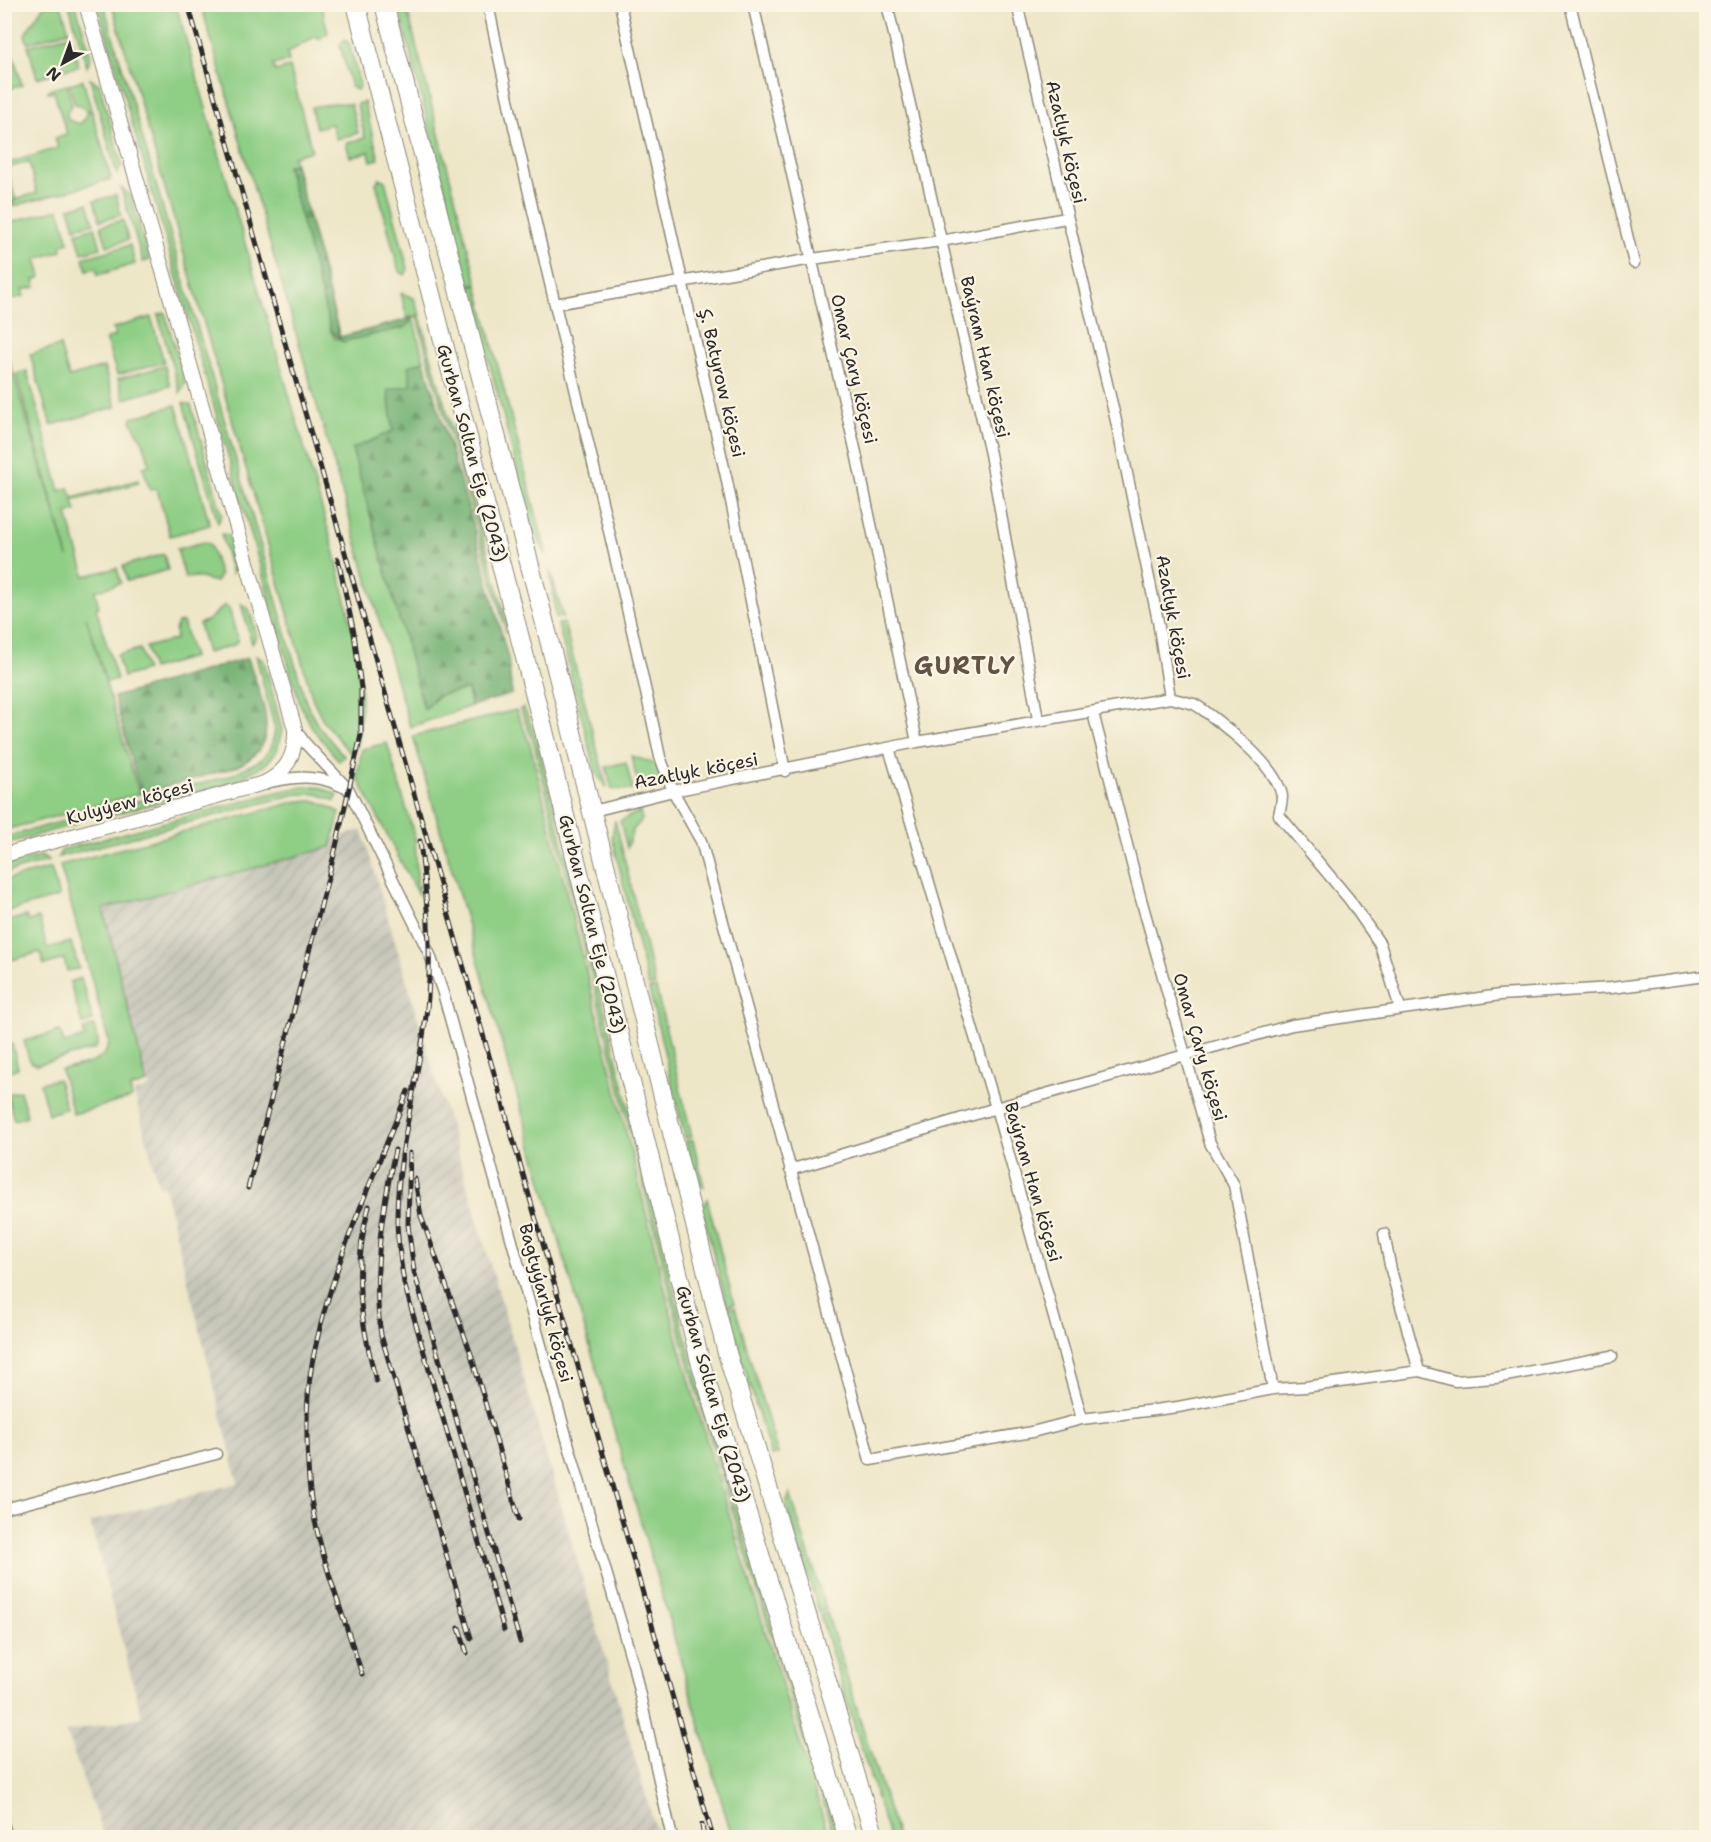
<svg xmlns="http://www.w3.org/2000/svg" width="1711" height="1842" font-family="'Shantell Sans',sans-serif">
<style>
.industrial{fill:url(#industrial-furrows)}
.grass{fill:#8ece85;stroke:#5c7c58;stroke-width:1.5}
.forest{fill:url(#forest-firs);stroke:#4e6e4e;stroke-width:1.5}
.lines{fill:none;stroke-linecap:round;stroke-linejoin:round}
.street-casing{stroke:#8c8879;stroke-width:13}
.secondary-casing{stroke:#8c8879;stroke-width:16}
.highway-casing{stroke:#8c8879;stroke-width:20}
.street{stroke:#fff;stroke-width:10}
.secondary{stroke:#fff;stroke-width:14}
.highway{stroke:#fff;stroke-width:18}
.rail-casing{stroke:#2b2b2b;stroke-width:5}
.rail{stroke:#fcf5e5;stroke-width:3;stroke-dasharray:9;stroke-linecap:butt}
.labels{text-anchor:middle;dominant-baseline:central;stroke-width:4.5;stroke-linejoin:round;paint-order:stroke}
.street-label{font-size:18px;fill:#2b2b2b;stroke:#fcf5e5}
.district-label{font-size:24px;font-weight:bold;letter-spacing:1.5px;fill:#625345;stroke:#fcf5e5}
</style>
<defs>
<pattern id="industrial-furrows" width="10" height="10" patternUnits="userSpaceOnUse" patternTransform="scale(1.5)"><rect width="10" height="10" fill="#c5c5b8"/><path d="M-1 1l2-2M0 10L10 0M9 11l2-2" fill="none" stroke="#a9a99e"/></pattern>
<pattern id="forest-firs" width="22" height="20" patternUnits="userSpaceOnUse" patternTransform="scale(1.5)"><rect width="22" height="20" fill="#72b172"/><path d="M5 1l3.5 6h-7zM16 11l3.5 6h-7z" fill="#5e905e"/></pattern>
</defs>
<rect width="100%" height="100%" fill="#fcf5e5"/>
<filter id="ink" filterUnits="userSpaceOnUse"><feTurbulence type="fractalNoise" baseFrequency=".0167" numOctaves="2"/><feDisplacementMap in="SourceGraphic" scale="12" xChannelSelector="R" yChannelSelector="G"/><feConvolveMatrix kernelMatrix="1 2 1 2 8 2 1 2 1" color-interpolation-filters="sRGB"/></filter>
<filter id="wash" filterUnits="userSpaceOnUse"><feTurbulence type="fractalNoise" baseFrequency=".008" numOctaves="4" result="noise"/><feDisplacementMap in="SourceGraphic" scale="24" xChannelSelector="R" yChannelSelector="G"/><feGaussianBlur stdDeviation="1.35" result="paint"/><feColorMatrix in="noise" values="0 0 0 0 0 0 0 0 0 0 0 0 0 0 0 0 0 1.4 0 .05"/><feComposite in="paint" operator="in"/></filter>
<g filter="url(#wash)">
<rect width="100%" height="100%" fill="#ede6c7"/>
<!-- industrial -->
<path class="industrial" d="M362,830L457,1150L658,1837H104L66,1732L142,1717L90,1522L238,1483L164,1186L159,1187L134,1093L150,1087L98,899Z"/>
<!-- grass -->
<path class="grass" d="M47,5H61L69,31L27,43L25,34L42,8Z
M69,5L76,6L91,57L87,67Z
M98,5H104L306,702L318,726L344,756L339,761L313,729L300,704Z
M112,5H176L334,550C348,613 371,684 356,749L349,752L324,722L313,700Z
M201,5H321L328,33L319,39L316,36L287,53L289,61L273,65L275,71L290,67L312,151L293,156L295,164L287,166L331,331L335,339L405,327L413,318L424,361L409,366L411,385L388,391L393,431L352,449L425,709L440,695L468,689L471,706L410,727Z
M398,5H406L477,283L469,285Z
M70,35L79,66L37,78L28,46Z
M344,40L349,43L360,85L357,90L351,87L340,45Z
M14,57L22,85L5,90V60Z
M90,79L99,84L122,165L117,174Z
M83,80L91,109L86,111L81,106L75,104L69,84Z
M67,85L72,105L67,112L68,120L79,124L85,119L86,113L92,111L111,179L11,207L16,199L37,193L29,162L7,168L15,198L11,205L5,184V164L58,148L55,138L67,134L54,92L48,93V90Z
M364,102L379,159L371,161L369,152L350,157L346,143L365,138L357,104Z
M335,103L351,104L358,133L336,139L332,124L316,128L311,107Z
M380,178L385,181L408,269L405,275L399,271L376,183Z
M121,188L131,196L149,260L143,262Z
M116,195L121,215L100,221L94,201Z
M88,203L94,223L75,228L69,208Z
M59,209L69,242L61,245L62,251L36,259L41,277L34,280L36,287L22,290L24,296L5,301V224Z
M123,220L128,240L107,246L101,226Z
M95,227L101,248L82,253L76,233Z
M130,245L135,264L98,275L96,268L87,270L83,258Z
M477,285L547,556L533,531L470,287Z
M401,293L414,298L420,315L407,318Z
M165,313L185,384L180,393L158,315Z
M420,316C448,422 482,525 509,631L506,632C478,526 445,423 417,317Z
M151,317L164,362L117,375L106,339L115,336L113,328Z
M60,346L69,377L104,367L116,407L51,425L30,354Z
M7,353L68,557L16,374L27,371L60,491L69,488L73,498L138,480L139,483L73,501L76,511L67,514L85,576L117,568L121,583L95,591L99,607L96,608L117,679L106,682L86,617L139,794L5,830L4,354Z
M165,366L170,386L124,399L118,379Z
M183,403L191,405L222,515L218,523Z
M176,405L210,525L170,536L157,489L150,490L143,467L150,465L143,442L131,421L132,418Z
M221,534L228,535L237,566L232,573Z
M204,542L210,544L220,576L216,582L196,577L185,578L177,549Z
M164,554L168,570L127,581L123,566Z
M550,570L563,617L556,618Z
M241,604L249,609L257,636L252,644Z
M225,605L229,608L238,641L234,645L207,653L199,624L208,620Z
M183,622L193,657L152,669L146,647L176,639L175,630L178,623Z
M564,623L607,788L596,773L558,624Z
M140,649L146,670L123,677L117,655Z
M256,656L264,661L282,730L277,751L265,765L231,783L100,818L98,812L229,776L261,760L271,748L275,730Z
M524,708L538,742L684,1331L720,1457L838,1837H834L716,1458L680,1332L534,743L520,709Z
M516,710L530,744L676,1333L712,1459L829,1837H732L413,736Z
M387,743L415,838L418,895L357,777L362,749Z
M631,756L657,764L662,774L661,781L639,788Z
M626,762L633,790L612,789L606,767Z
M319,787L338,795L335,801L318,794H297L58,857L62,850L281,791L303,787Z
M298,801H317L340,812L331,847L103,909L147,1083L130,1088L132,1098L73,1114L61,1070C79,1065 106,1065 109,1042L60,865Z
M640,811L642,820L633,830L627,848L620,821Z
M79,817L76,824L5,844V837Z
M615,820L655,985L648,986L612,837Z
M41,856L49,861L5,873V866Z
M51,868L59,897L5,912V880Z
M26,916L28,921L39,918L47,948L71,942L79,969L67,971L64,959L44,965L40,952L9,961L7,959L5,922Z
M81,978L93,1021L82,1024L70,982Z
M656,988L692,1137L685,1138L649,989Z
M94,1026L98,1042L95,1049L36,1065L30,1062L24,1041L60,1031L64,1043L85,1037L83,1029Z
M12,1044L18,1068L5,1073V1046Z
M58,1079L66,1109L48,1114L40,1083Z
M20,1091L27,1116L14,1120L7,1094Z
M693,1140L704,1187L695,1180L686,1141Z
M707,1199L734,1304L727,1306L703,1213V1206Z
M735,1307L778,1454L771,1456L729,1315L728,1308Z
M790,1493L826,1610L819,1612L786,1504Z
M827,1613L897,1837H889L820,1615Z"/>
<!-- forest -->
<path class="forest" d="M295,164L340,337L413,318L406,327L342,342L331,331L287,166Z
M424,361L472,521L508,658L512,694L471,706L468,689L440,695L424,709L352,449L393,431L388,390L411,385L408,366Z
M248,658C260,697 287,745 236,767L141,794L114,697Z"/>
</g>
<g filter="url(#ink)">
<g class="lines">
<defs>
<path id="street" d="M488,4C539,257 607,505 660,757L673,791L701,841L870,1460L1032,1432L1082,1419L996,1108L889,748
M620,4L727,481L785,771
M753,4L856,453L917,742
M887,4L990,454L1038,719
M1570,4L1634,263
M555,304L812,259L941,241L1066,218
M1170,698L1194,704L1202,709C1226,727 1276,765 1282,796C1282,802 1280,810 1279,815L1349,899L1380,944L1400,1008
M1093,713L1141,899L1210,1143L1234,1185L1273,1389
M295,729L305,743L349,790L430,955L443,993L569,1446L633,1664L672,1838
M269,782C296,777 316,774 341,786
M593,811L673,791L917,742L1170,698L1158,621L1116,421L1017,4
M790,1170L996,1108L1292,1025L1500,995L1611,988L1706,976
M1419,1371L1455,1381L1495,1378L1612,1356
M1082,1419L1178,1407L1273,1389L1305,1387L1419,1371L1391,1270L1384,1234
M4,1509L216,1454
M4,1826L7,1838"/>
<path id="secondary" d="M4,855L264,783C287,772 296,755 295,729L86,4"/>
<path id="highway" d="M356,4L544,731L700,1361L848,1838
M384,4L542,612L727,1353L875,1838"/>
</defs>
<!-- street casing -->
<use href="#street" class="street-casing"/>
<!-- secondary casing -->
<use href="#secondary" class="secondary-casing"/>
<!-- highway casing -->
<use href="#highway" class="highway-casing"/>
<!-- street -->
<use href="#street" class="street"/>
<!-- secondary -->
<use href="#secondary" class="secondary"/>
<!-- highway -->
<use href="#highway" class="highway"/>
<defs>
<path id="rail" d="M188,4L713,1838
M420,841C426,893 432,944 428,997C422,1071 397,1144 397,1219C397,1241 401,1262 404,1283L504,1630
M395,1150C382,1211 372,1273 381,1335L471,1638
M410,1153L408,1225L414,1271L520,1642
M415,1179L421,1216L471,1354L519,1519
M248,1188L335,851L361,735V688L354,633L338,559
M369,1206C352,1270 360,1318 376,1381
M459,1628L467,1653
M362,1674C343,1613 314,1544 309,1481C306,1437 305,1391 315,1349C334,1260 374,1176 408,1091
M702,1825L704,1838"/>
</defs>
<!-- rail casing -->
<use href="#rail" class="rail-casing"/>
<!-- rail -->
<use href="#rail" class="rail"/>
</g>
</g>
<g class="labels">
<!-- street labels -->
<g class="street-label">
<text transform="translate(1066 142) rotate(77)">Azatlyk köçesi</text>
<text transform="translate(985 357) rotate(77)">Baýram Han köçesi</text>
<text transform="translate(854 369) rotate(77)">Omar Çary köçesi</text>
<text transform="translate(722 383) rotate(77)">Ş. Batyrow köçesi</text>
<text transform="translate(472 453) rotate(75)">Gurban Soltan Eje (2043)</text>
<text transform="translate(1173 617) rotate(80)">Azatlyk köçesi</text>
<text transform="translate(696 771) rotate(-11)">Azatlyk köçesi</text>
<text transform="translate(130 802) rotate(-15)">Kulyýew köçesi</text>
<text transform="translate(592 924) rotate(76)">Gurban Soltan Eje (2043)</text>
<text transform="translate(1200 1047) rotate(74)">Omar Çary köçesi</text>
<text transform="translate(1033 1182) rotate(74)">Baýram Han köçesi</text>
<text transform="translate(546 1303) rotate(75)">Bagtyýarlyk köçesi</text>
<text transform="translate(713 1394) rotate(74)">Gurban Soltan Eje (2043)</text>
</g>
<!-- district labels -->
<g class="district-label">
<text x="965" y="666">GURTLY</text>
</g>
</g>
<!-- margin -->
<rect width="1711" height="1842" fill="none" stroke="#fcf5e5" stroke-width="24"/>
<!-- north arrow -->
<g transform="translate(63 63) rotate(221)" stroke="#fcf5e5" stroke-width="4.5" paint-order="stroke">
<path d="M0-4.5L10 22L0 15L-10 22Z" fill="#2b2b2b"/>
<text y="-9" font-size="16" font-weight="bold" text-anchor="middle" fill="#2b2b2b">N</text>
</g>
</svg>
